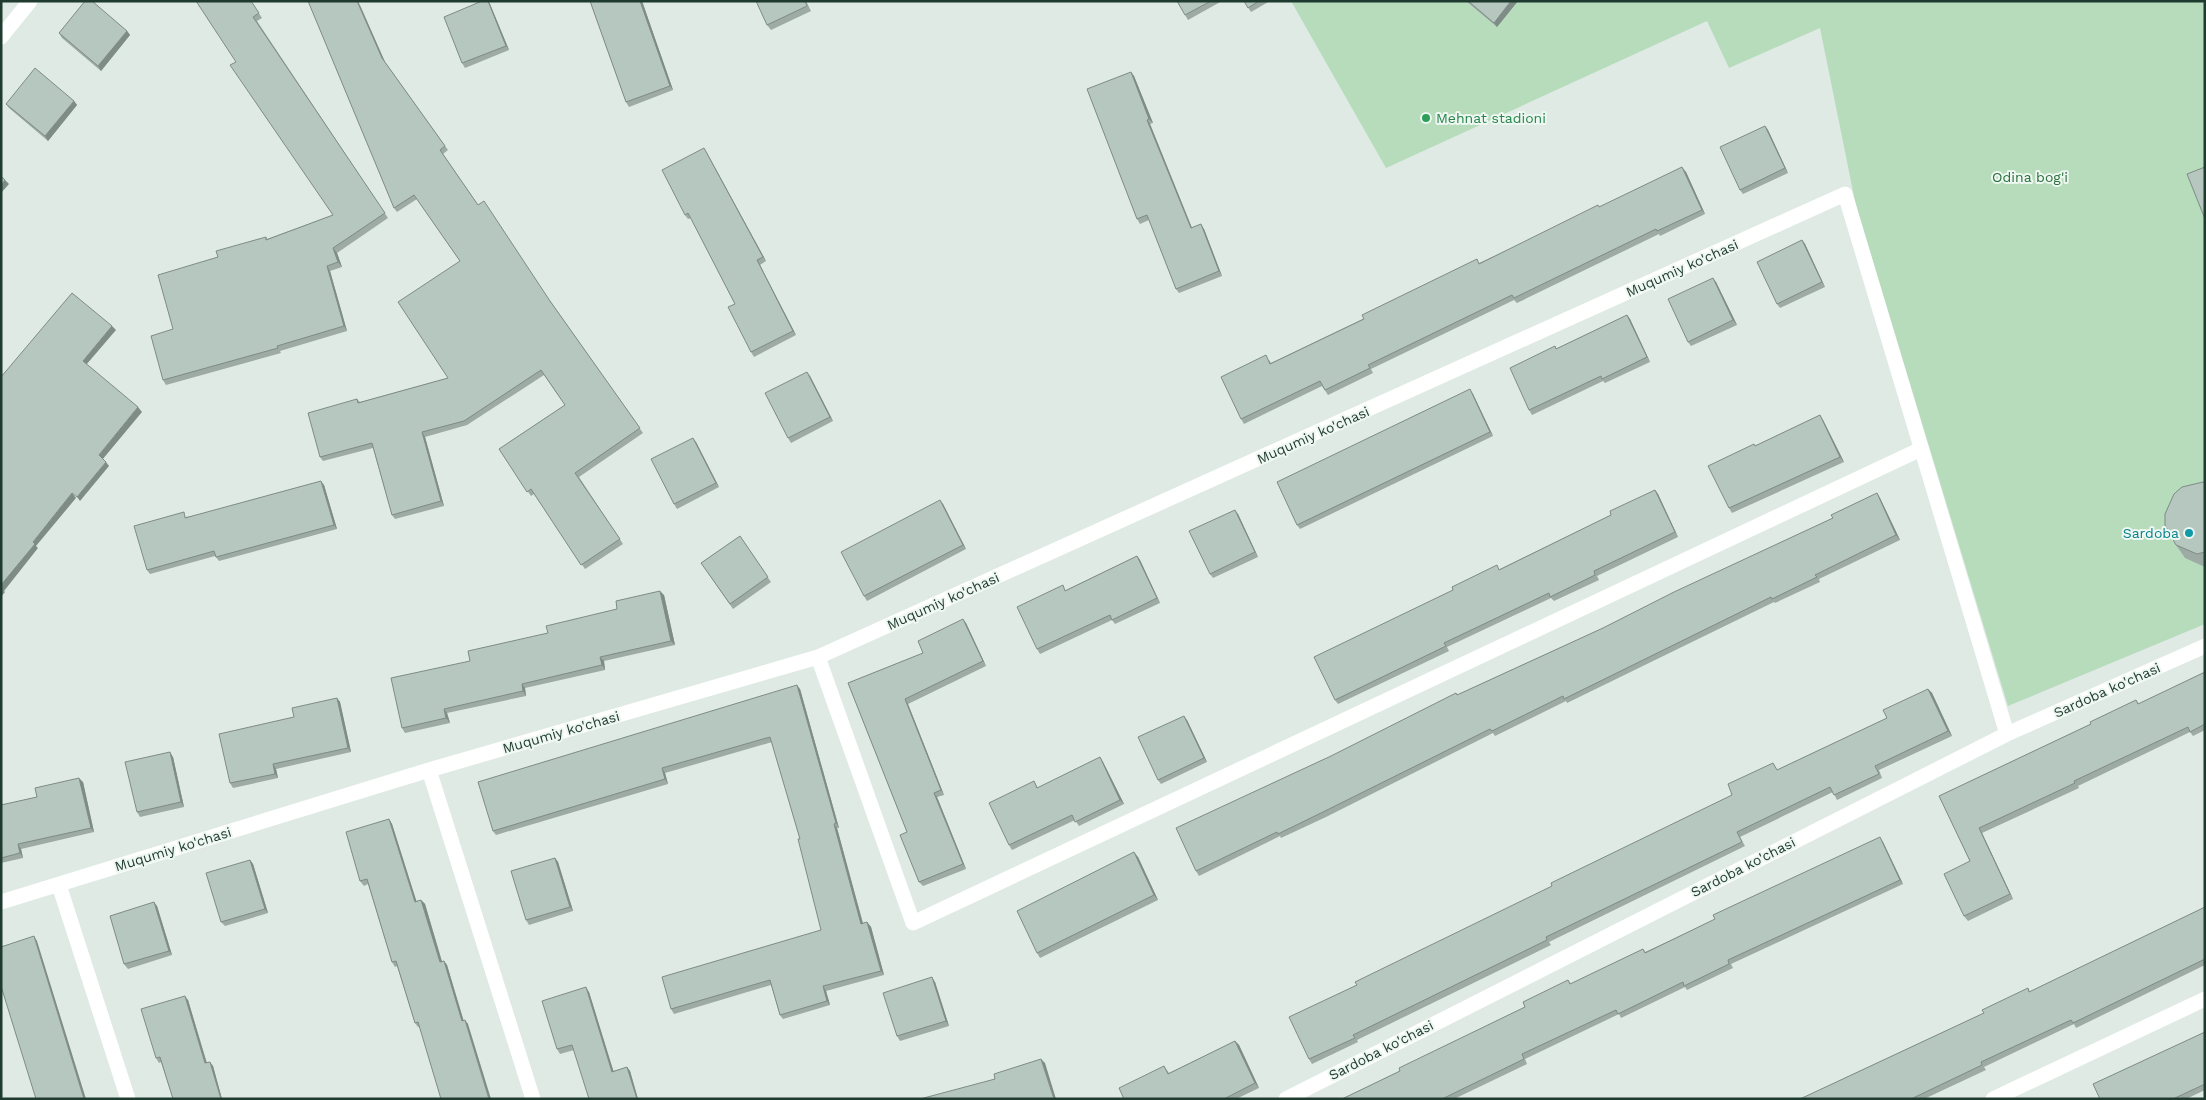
<svg xmlns="http://www.w3.org/2000/svg" width="2206" height="1100" font-family="'Work Sans',sans-serif">
<style>
.green{fill:#b6dcbc}
.lines{fill:none;stroke-linecap:round;stroke-linejoin:round}
.minor{stroke:#fff;stroke-width:15}
.wall{fill:#9daba4}
.shaded-wall{fill:#7f8b86}
.building{fill:#b6c7bf;stroke:#7f8b86}
.leisure-dot{fill:#2e9e5b;stroke:#eef7f1;stroke-width:2}
.culture-dot{fill:#0f9aa8;stroke:#eef7f1;stroke-width:2}
.labels{text-anchor:middle;dominant-baseline:central;stroke-width:4;stroke-linejoin:round;paint-order:stroke}
.leisure-label{font-size:14px;fill:#27864d;stroke:#eef7f1;text-anchor:start}
.park-label{font-size:14px;fill:#2a703c;stroke:#eef7f1}
.street-label{font-size:14px;fill:#1f3a2f;stroke:#eef7f1}
.culture-label{font-size:14px;fill:#0d838f;stroke:#eef7f1;text-anchor:end}
</style>
<rect width="100%" height="100%" fill="#deeae3"/>
<!-- green -->
<path class="green" d="M1291,1H2205V624L2008,706L1856,206L1820,28L1729,68L1707,21L1386,168Z"/>
<g class="lines">
<!-- minor -->
<path class="minor" d="M1,37L30,1
M818,657L913,923L1921,449
M429,770L533,1099
M59,885L128,1099
M1,902L429,770L818,657L1845,194L2007,734
M1286,1099L2007,734L2205,646
M1993,1099L2205,999"/>
</g>
<!-- wall -->
<path class="wall" d="M251,1L262,18L257,21L388,218L337,253L342,267L330,271L347,331L280,351L281,353L166,385L163,380L173,329L218,257L266,237L267,239L333,215L236,62Z
M482,1H489L490,4L509,50L465,68L462,63Z
M590,1H642L673,90L629,107L626,102Z
M806,1L811,11L771,30L767,25Z
M1177,1H1222L1188,20Z
M1244,1H1270L1251,12Z
M1466,1H1518L1497,27Z
M360,5L385,62L448,150L443,154L478,205L553,305L643,433L579,477L623,544L585,569L534,494L531,496L499,449L565,405L544,375L467,425L425,437L444,506L395,519L392,515L373,448L323,461L320,457L357,399L360,402L448,378L460,261L417,199L397,212L394,208Z
M127,31L130,35L101,71L62,38L59,33Z
M1131,72L1134,76L1153,123L1150,124L1192,228L1204,229L1222,276L1179,293L1176,289L1149,220L1140,224L1137,219Z
M74,101L77,105L48,141L9,108L6,104Z
M1765,126L1768,130L1788,173L1743,194L1740,190Z
M707,153L766,261L760,265L796,335L754,357L751,352L735,304L691,218L688,219L685,215Z
M1686,172L1705,214L1660,236L1659,234L1517,303L1514,300L1371,369L1373,373L1328,395L1322,386L1244,424L1241,419L1269,360L1271,363L1479,263L1600,207Z
M1802,240L1805,244L1825,287L1780,308L1777,304Z
M1716,282L1737,325L1691,346L1688,342Z
M1627,315L1630,319L1650,362L1605,383L1603,381L1532,415L1529,410L1555,346L1556,349Z
M810,376L833,421L791,443L788,438Z
M1473,394L1493,436L1300,529L1297,525Z
M1820,415L1823,420L1844,462L1732,513L1729,508L1755,446Z
M696,442L719,487L677,509L674,504Z
M2205,483V567L2185,558L2176,545Z
M324,485L337,529L219,561L215,556L150,574L147,570L187,516V517Z
M1655,490L1658,494L1678,537L1597,576L1599,580L1554,601L1551,598L1447,647L1449,651L1338,704L1335,700L1500,569L1611,515Z
M1877,493L1880,498L1900,540L1819,579L1820,582L1775,603L1774,602L1567,703L1566,701L1495,736L1493,733L1326,817L1281,838L1280,836L1199,876L1196,871L1457,695L1603,628L1833,518Z
M943,504L966,549L867,601L864,596Z
M1238,514L1258,557L1213,578L1210,574Z
M740,536L771,582L733,609L701,563Z
M1137,556L1140,560L1160,603L1115,624L1112,620L1040,654L1037,649L1066,590Z
M664,595L675,645L604,661L605,670L525,688L526,696L447,713L450,723L405,733L402,728L470,661L617,609Z
M966,623L986,666L908,704L944,795L937,797L966,869L923,886L919,882L907,832L848,683L923,653Z
M2205,672V730L2193,736L2190,732L2078,786L2079,788L1982,833L2013,899L1968,921L1964,916L1970,861L1939,796L2091,724L2136,700L2139,704Z
M800,689L839,828H837L863,923L867,922L871,927L884,975L826,991L830,1005L783,1019L780,1015L771,985L674,1014L671,1009L821,930L800,839L772,742L665,773L668,784L496,835L493,831Z
M1928,689L1932,693L1952,736L1879,770L1882,778L1837,800L1833,792L1740,837L1745,846L1549,942L1551,945L1357,1040L1358,1042L1312,1064L1309,1059L1357,985L1732,795L1773,763L1777,770L1887,718Z
M337,698L340,702L351,752L276,769L278,778L233,788L230,783L294,717Z
M1187,720L1207,762L1161,784L1158,780Z
M173,757L184,807L140,817L137,812Z
M1100,757L1103,762L1124,804L1079,826L1075,820L1012,850L1009,845L1034,781L1038,788Z
M83,782L94,832L21,849L23,858L1,863V805L37,797Z
M389,819L392,824L416,901L421,900L425,904L442,961H444L447,965L463,1020L468,1024L418,1027L415,1023L397,966L395,967L392,962L368,884L364,886L360,881Z
M1883,842L1903,884L1731,964L1733,968L1687,990L1685,987L1621,1018L1619,1014L1525,1059L1527,1064L1454,1099H1342L1400,1071L1525,1007L1568,980L1571,984L1643,949L1645,952Z
M1138,857L1158,900L1040,958L1037,953Z
M555,858L558,862L573,911L529,925L526,920Z
M250,860L253,864L268,913L225,926L221,922Z
M157,906L172,955L128,969L124,964Z
M2205,907V965L2076,1028L2074,1024L1984,1067L1986,1070L1924,1099H1800L1984,1013L2028,988L2030,992Z
M935,982L949,1026L900,1041L897,1036Z
M589,992L613,1071L627,1067L630,1071L638,1099L574,1050L560,1054L557,1049Z
M188,1000L207,1063L213,1066L222,1099H173L161,1062L159,1063L156,1058Z
M2205,1032V1090L2186,1099H2100Z
M1235,1041L1239,1045L1259,1088L1236,1099H1124L1164,1066L1169,1073Z"/>
<!-- shaded-wall -->
<path class="shaded-wall" d="M357,1H358L385,62L382,58Z
M488,1L490,4L509,50L506,46Z
M640,1H642L673,90L670,86Z
M1511,1H1518L1497,27L1494,23Z
M127,31L130,35L101,71L98,66Z
M1131,72L1134,76L1153,123L1149,119Z
M74,101L77,105L48,141L45,136Z
M1147,120L1150,124L1194,233L1191,228Z
M1765,126L1768,130L1788,173L1785,168Z
M704,148L707,153L766,261L763,257Z
M1682,167L1686,172L1705,214L1702,210Z
M5,180L9,184L1,193V185Z
M1201,224L1204,229L1222,276L1219,271Z
M1802,240L1805,244L1825,287L1822,282Z
M333,248L337,253L342,267L338,262Z
M757,260L760,265L796,335L793,331Z
M327,266L330,271L347,331L344,326Z
M1713,278L1716,282L1737,325L1733,320Z
M1627,315L1630,319L1650,362L1647,357Z
M112,326L116,330L86,365L83,361Z
M807,372L810,376L833,421L830,417Z
M1470,389L1473,394L1493,436L1490,432Z
M138,407L142,412L102,460L99,455Z
M1820,415L1823,420L1844,462L1840,457Z
M422,432L425,437L444,506L441,501Z
M693,438L696,442L719,487L716,483Z
M106,462L109,466L80,501L77,497Z
M321,481L324,485L337,529L334,525Z
M1655,490L1658,494L1678,537L1675,532Z
M72,493L76,498L36,546L38,548L4,591L5,592L1,597V585L33,542Z
M1877,493L1880,498L1900,540L1896,535Z
M940,500L943,504L966,549L963,545Z
M1235,510L1238,514L1258,557L1255,552Z
M1137,556L1140,560L1160,603L1157,598Z
M660,591L664,595L675,645L671,641Z
M963,619L966,623L986,666L983,661Z
M600,657L604,661L605,670L602,665Z
M522,684L525,688L526,696L523,691Z
M797,685L800,689L839,828L836,823Z
M1928,689L1932,693L1952,736L1948,731Z
M337,698L340,702L351,752L348,748Z
M905,699L908,704L944,795L941,790Z
M444,709L447,713L450,723L446,718Z
M1184,716L1187,720L1207,762L1204,758Z
M170,752L173,757L184,807L181,802Z
M1100,757L1103,762L1124,804L1120,800Z
M273,764L276,769L278,778L275,774Z
M662,768L665,773L668,784L665,779Z
M79,778L83,782L94,832L91,828Z
M934,793L937,797L966,869L963,864Z
M389,819L392,824L418,906L415,902Z
M834,824L837,828L864,928L861,924Z
M1979,828L1982,833L2013,899L2010,894Z
M1880,837L1883,842L1903,884L1900,880Z
M18,844L21,849L23,858L20,853Z
M1134,852L1138,857L1158,900L1154,895Z
M555,858L558,862L573,911L570,907Z
M250,860L253,864L268,913L265,909Z
M421,900L425,904L443,966L440,962Z
M154,902L157,906L172,955L169,951Z
M867,922L871,927L884,975L881,971Z
M34,936L37,941L86,1099H84Z
M444,961L447,965L465,1025L462,1021Z
M932,977L935,982L949,1026L946,1021Z
M823,986L826,991L830,1005L827,1001Z
M586,987L589,992L615,1076L612,1072Z
M185,996L188,1000L208,1068L205,1063Z
M465,1020L468,1024L491,1099H489Z
M1235,1041L1239,1045L1259,1088L1255,1083Z
M1041,1059L1045,1063L1056,1099H1054Z
M210,1062L213,1066L222,1099H221Z
M627,1067L630,1071L638,1099H637Z"/>
<!-- building -->
<path class="building" d="M85,1H92L127,31L98,66L59,33Z
M196,1H251L259,13L253,17L385,213L333,248L338,262L327,266L344,326L277,346L278,348L163,380L151,336L173,329L158,275L218,257L216,251L266,237V240L333,215L230,65L236,62Z
M308,1H357L382,58L445,146L440,150L478,205L484,201L550,301L640,428L575,473L620,539L581,565L531,489L527,492L499,449L565,405L541,370L464,421L422,432L441,501L392,515L372,443L320,457L308,413L357,399L358,403L448,378L398,302L460,261L414,195L394,208Z
M482,1H488L506,46L462,63L444,17Z
M590,1H640L670,86L626,102Z
M756,1H805L807,6L767,25Z
M1177,1H1211L1185,15Z
M1244,1H1259L1248,8Z
M1468,1H1511L1494,23Z
M35,68L74,101L45,136L6,104Z
M1131,72L1149,119L1147,120L1191,228L1201,224L1219,271L1176,289L1147,215L1137,219L1087,89Z
M1765,126L1785,168L1740,190L1720,147Z
M704,148L763,257L757,260L793,331L751,352L728,307L735,304L688,213L685,215L662,170Z
M1682,167L1702,210L1657,231L1656,229L1514,298L1512,295L1368,365L1370,368L1325,390L1320,381L1241,419L1221,377L1266,355L1270,364L1364,319L1362,315L1477,259L1479,264L1598,205L1599,207Z
M2205,167V219L2187,174Z
M1,176L5,180L1,185Z
M1802,240L1822,282L1777,304L1757,262Z
M1713,278L1733,320L1688,342L1668,299Z
M72,293L112,326L83,361L138,407L99,455L106,462L77,497L72,493L33,542L35,544L1,585V377Z
M1627,315L1647,357L1602,379L1601,376L1529,410L1510,368L1555,346L1556,349Z
M807,372L830,417L788,438L765,393Z
M1470,389L1490,432L1297,525L1277,482Z
M1820,415L1840,457L1729,508L1708,466L1754,444L1755,446Z
M693,438L716,483L674,504L651,459Z
M321,481L334,525L216,557L214,551L147,570L134,526L184,512L185,518Z
M2203,482L2205,483V552L2197,554L2176,545L2165,525V514L2174,494L2182,487Z
M1655,490L1675,532L1594,571L1595,575L1550,597L1549,593L1444,643L1446,646L1335,700L1314,657L1453,590L1452,587L1497,565L1499,570L1611,515L1610,511Z
M1877,493L1896,535L1815,575L1817,577L1772,599L1771,597L1564,699L1563,696L1492,731L1490,729L1323,812L1278,834L1277,832L1196,871L1176,828L1331,756L1456,693L1457,695L1603,628L1674,592L1833,518L1831,515Z
M940,500L963,545L864,596L841,552Z
M1235,510L1255,552L1210,574L1189,531Z
M740,536L768,577L730,604L701,563Z
M1137,556L1157,598L1112,620L1110,615L1037,649L1017,607L1063,585L1065,591Z
M660,591L671,641L600,657L602,665L522,684L523,691L444,709L446,718L402,728L391,678L470,661L468,651L548,633L546,626L617,609L616,601Z
M963,619L983,661L905,699L941,790L934,793L963,864L919,882L900,835L907,832L848,683L923,653L918,641Z
M2205,672V724L2190,732L2188,727L2074,781L2075,783L1979,828L2010,894L1964,916L1944,874L1970,861L1939,796L2091,724L2090,722L2136,700L2138,704Z
M797,685L836,823L834,824L861,924L867,922L881,971L823,986L827,1001L780,1015L770,980L671,1009L662,977L821,930L798,839H800L770,737L662,768L665,779L493,831L478,782Z
M1928,689L1948,731L1875,766L1879,774L1834,795L1830,787L1737,832L1742,842L1546,937L1547,940L1353,1035L1355,1038L1309,1059L1289,1017L1357,985L1355,982L1552,886L1551,883L1732,795L1728,784L1773,763L1777,770L1887,718L1883,710Z
M337,698L348,748L273,764L275,774L230,783L219,734L294,717L292,708Z
M1184,716L1204,758L1158,780L1138,737Z
M170,752L181,802L137,812L125,762Z
M1100,757L1120,800L1075,822L1072,815L1009,845L989,803L1034,781L1037,788Z
M79,778L91,828L18,844L20,853L1,858V805L37,797L35,788Z
M389,819L415,902L421,900L440,962L444,961L462,1021L465,1020L489,1099H441L418,1022L415,1023L396,961L392,962L367,879L360,881L346,832Z
M1880,837L1900,880L1728,960L1729,964L1684,986L1683,982L1618,1014L1616,1010L1522,1054L1524,1059L1442,1099H1342L1400,1071L1399,1068L1525,1007L1523,1002L1568,980L1570,984L1643,949L1645,953L1715,919L1713,915Z
M1134,852L1154,895L1037,953L1017,911Z
M555,858L570,907L526,920L511,871Z
M250,860L265,909L221,922L206,873Z
M154,902L169,951L124,964L110,916Z
M2205,907V959L2073,1023L2071,1020L1981,1062L1982,1065L1911,1099H1800L1984,1013L1982,1010L2028,988L2029,992Z
M34,936L84,1099H36L1,986V947Z
M932,977L946,1021L897,1036L883,993Z
M586,987L612,1072L627,1067L637,1099H589L572,1045L557,1049L542,1001Z
M185,996L205,1063L210,1062L221,1099H173L160,1057L156,1058L141,1009Z
M2205,1032V1084L2173,1099H2100L2093,1084Z
M1235,1041L1255,1083L1224,1099H1207V1098L1205,1099H1124L1119,1088L1164,1066L1168,1074Z
M1041,1059L1054,1099H920L995,1079L994,1074Z"/>
<!-- markers -->
<circle class="leisure-dot" cx="1426" cy="118" r="5"/>
<circle class="culture-dot" cx="2189" cy="533" r="5"/>
<g class="labels">
<!-- leisure labels -->
<g class="leisure-label">
<text x="1436" y="118">Mehnat stadioni</text>
</g>
<!-- park labels -->
<g class="park-label">
<text x="2030" y="177">Odina bog'i</text>
</g>
<!-- street labels -->
<g class="street-label">
<text transform="translate(1682 268) rotate(-24)">Muqumiy ko'chasi</text>
<text transform="translate(1313 435) rotate(-24)">Muqumiy ko'chasi</text>
<text transform="translate(943 601) rotate(-24)">Muqumiy ko'chasi</text>
<text transform="translate(2107 690) rotate(-24)">Sardoba ko'chasi</text>
<text transform="translate(561 732) rotate(-16)">Muqumiy ko'chasi</text>
<text transform="translate(173 849) rotate(-17)">Muqumiy ko'chasi</text>
<text transform="translate(1743 867) rotate(-27)">Sardoba ko'chasi</text>
<text transform="translate(1381 1050) rotate(-27)">Sardoba ko'chasi</text>
</g>
<!-- culture labels -->
<g class="culture-label">
<text x="2179" y="533">Sardoba</text>
</g>
</g>
<!-- border -->
<rect width="2206" height="1100" fill="none" stroke="#1f3a2f" stroke-width="5"/>
</svg>
